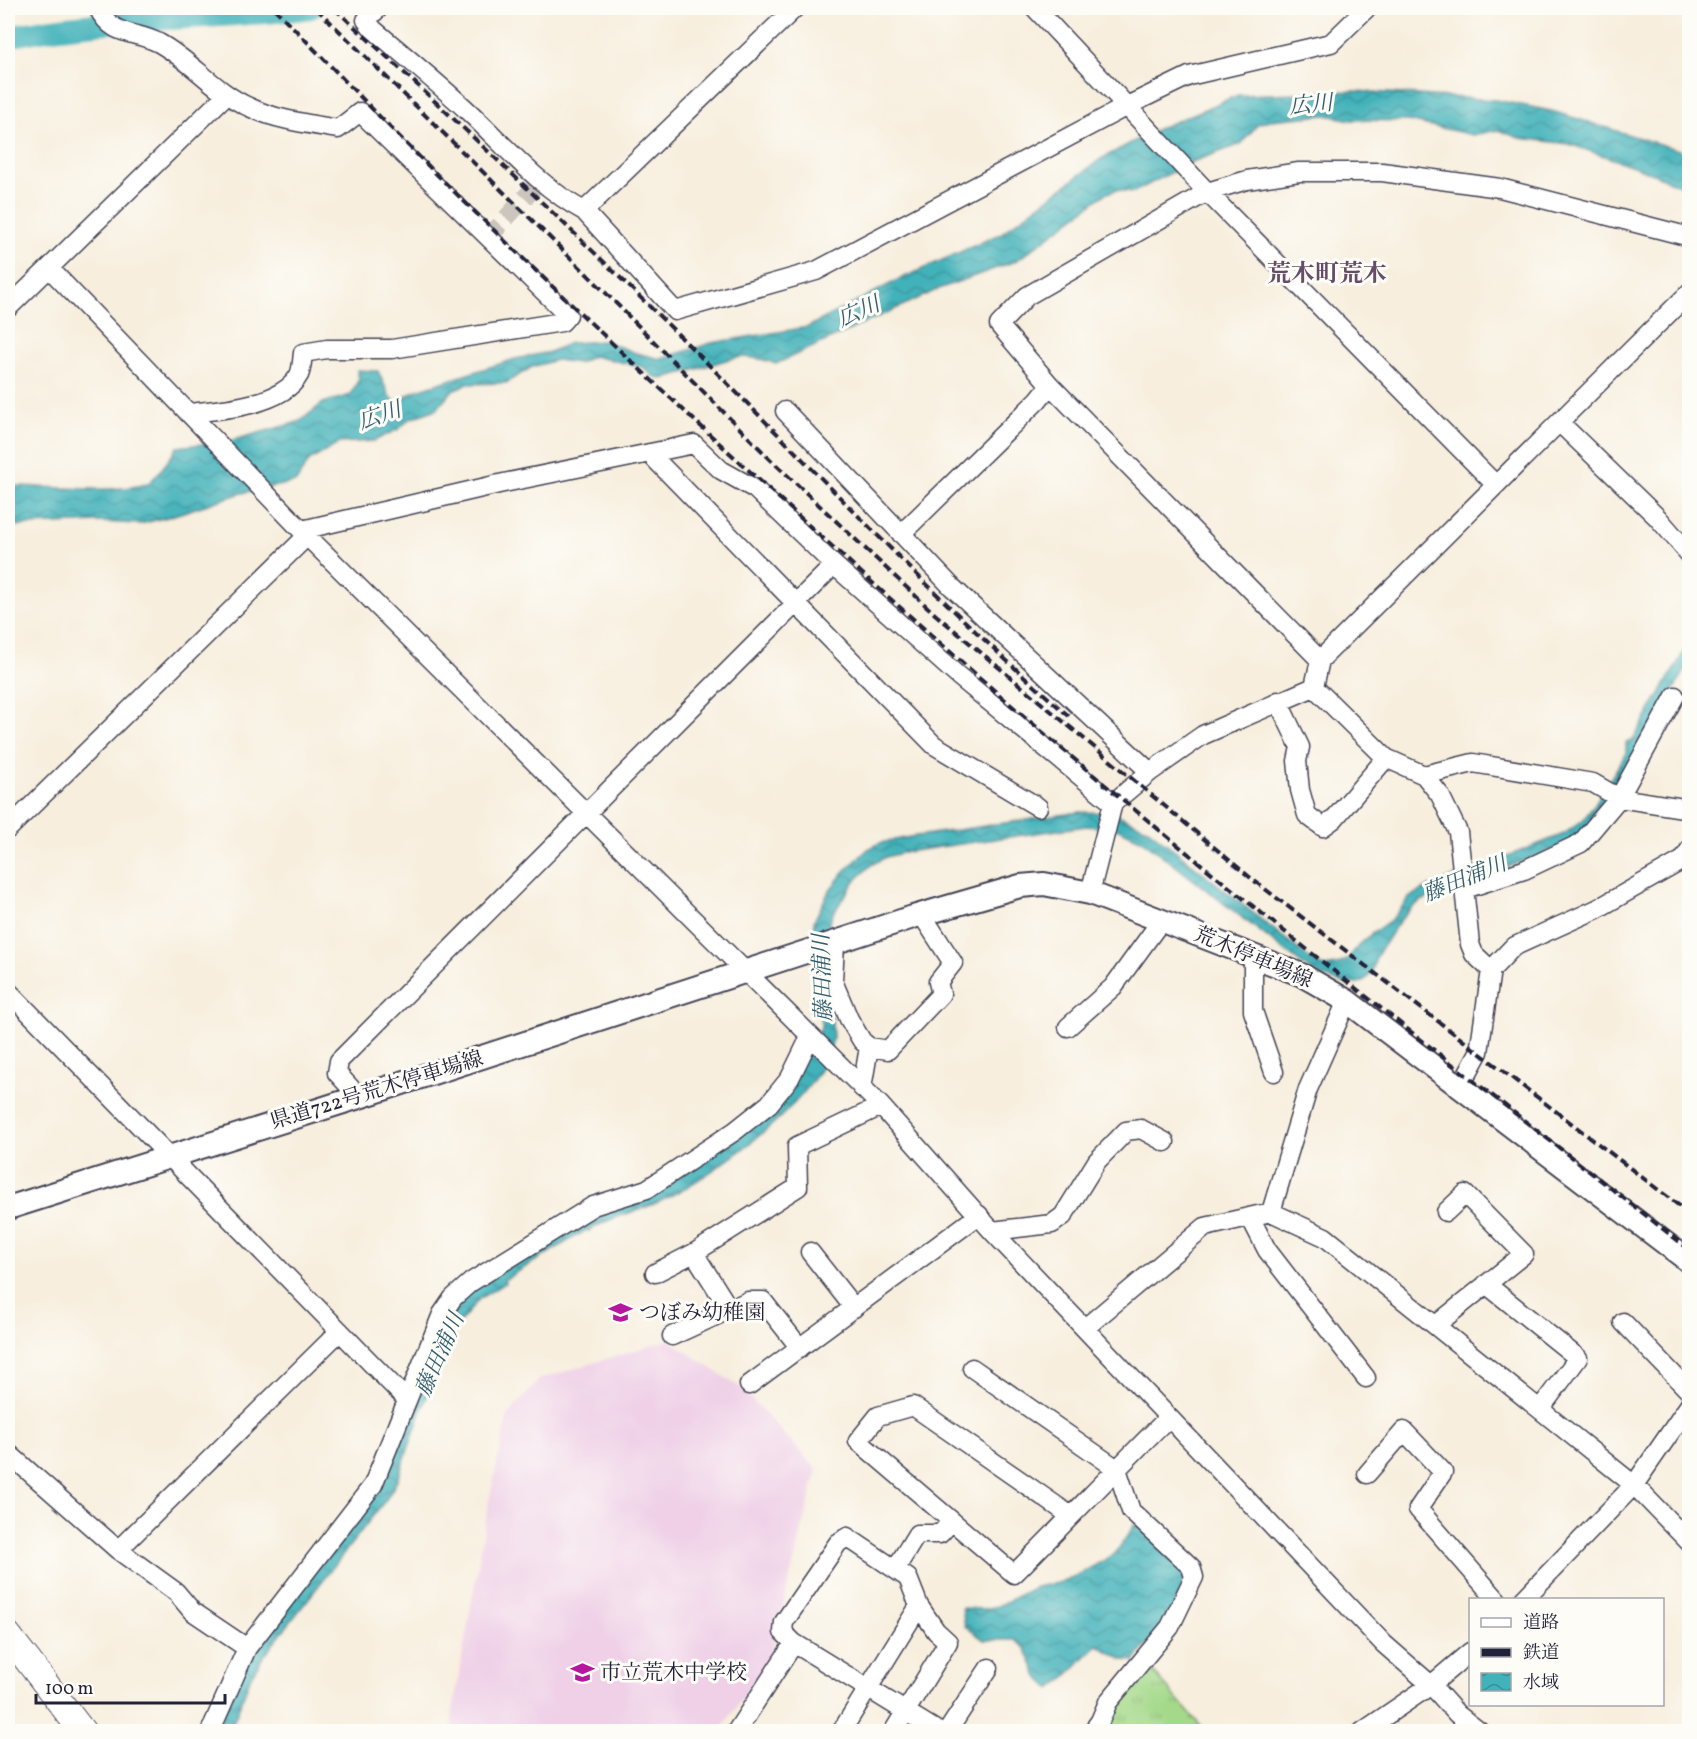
<svg xmlns="http://www.w3.org/2000/svg" width="1697" height="1739" font-family="Vollkorn,'Noto Serif JP',serif">
<style>
.built{fill:#efd0e7}
.park{fill:url(#park-tufts);stroke:#647e62;stroke-width:1.5}
.water{fill:url(#water-waves);stroke:#326a7a;stroke-width:1.5}
.lines{fill:none;stroke-linecap:round;stroke-linejoin:round}
.river{stroke:#42b2ba;stroke-width:22}
.minor-tunnel{stroke:#ccc5bd;stroke-width:18;stroke-dasharray:18 9;stroke-linecap:butt}
.minor-casing{stroke:#424153;stroke-width:21}
.major-casing{stroke:#424153;stroke-width:26}
.highway-casing{stroke:#424153;stroke-width:28}
.minor{stroke:#fff;stroke-width:18}
.major{stroke:#fff;stroke-width:22}
.highway{stroke:#fff;stroke-width:26}
.rail{stroke:#22223b;stroke-width:4;stroke-dasharray:9 4.5;stroke-linecap:butt}
.labels{text-anchor:middle;dominant-baseline:central;stroke-width:6;stroke-linejoin:round;paint-order:stroke}
.street-label{font-size:21px;fill:#22223b;stroke:#fdfcf7}
.poi-label{font-size:21px;fill:#22223b;stroke:#fdfcf7;text-anchor:start}
.water-label{font-size:22px;font-style:italic;fill:#2f5c6e;stroke:#fdfcf7}
.quarter-label{font-size:24px;font-weight:bold;fill:#654c69;stroke:#fdfcf7}
</style>
<defs>
<pattern id="park-tufts" width="24" height="20" patternUnits="userSpaceOnUse" patternTransform="scale(1.5)"><rect width="24" height="20" fill="#a5d98a"/><path d="M3 7l-1-3M5 7V3M7 7l1-3M15 17l-1-3M17 17v-4M19 17l1-3" fill="none" stroke="#8eba78"/></pattern>
<pattern id="water-waves" width="16" height="10" patternUnits="userSpaceOnUse" patternTransform="scale(1.5)"><rect width="16" height="10" fill="#42b2ba"/><path d="M0 5q4-4 8 0t8 0" fill="none" stroke="#379098"/></pattern>
</defs>
<rect width="100%" height="100%" fill="#fdfcf7"/>
<filter id="ink" filterUnits="userSpaceOnUse"><feTurbulence type="fractalNoise" baseFrequency=".0167" numOctaves="2"/><feDisplacementMap in="SourceGraphic" scale="12" xChannelSelector="R" yChannelSelector="G"/><feConvolveMatrix kernelMatrix="1 2 1 2 8 2 1 2 1" color-interpolation-filters="sRGB"/></filter>
<filter id="wash" filterUnits="userSpaceOnUse"><feTurbulence type="fractalNoise" baseFrequency=".008" numOctaves="4" result="noise"/><feDisplacementMap in="SourceGraphic" scale="24" xChannelSelector="R" yChannelSelector="G"/><feGaussianBlur stdDeviation="1.35" result="paint"/><feColorMatrix in="noise" values="0 0 0 0 0 0 0 0 0 0 0 0 0 0 0 0 0 1.4 0 .05"/><feComposite in="paint" operator="in"/></filter>
<g filter="url(#wash)">
<rect width="100%" height="100%" fill="#f7eedd"/>
<!-- built -->
<path class="built" d="M669,1340L741,1388L817,1470L770,1657L720,1731L453,1732L452,1716L490,1496L508,1415L540,1379Z"/>
<!-- park -->
<path class="park" d="M1151,1669L1205,1731H1106L1122,1699Z"/>
<!-- water -->
<path class="water" d="M1356,91L1496,100L1552,111L1689,153V189L1639,168L1569,144L1519,138L1498,130L1473,135L1408,121L1351,120L1326,115L1270,120L1258,124L1241,144L1192,162L1134,192L1116,190L1105,194L1016,261L941,288L776,364C740,349 724,362 690,371C680,374 673,374 663,379L653,376L643,367L593,356L579,363L556,360L532,367L506,383L466,384L453,390L437,409L409,419L399,429L374,441L340,443L309,461L296,482L242,493L168,517L140,524L99,522L8,526V486C42,485 119,495 148,483C154,480 174,454 177,447L229,441L291,424L300,421L323,403L351,395L359,378L357,370L378,371L390,397L396,402L414,391L515,359L549,352L570,343L604,341L636,353L661,359L711,343L808,327L898,280L1000,234L1101,159L1155,130L1238,95Z
M1689,643V664L1614,791L1582,834L1557,848L1421,901C1401,914 1389,936 1377,956C1374,961 1374,968 1371,973C1359,995 1326,978 1311,971L1142,840L1119,829L1086,826L906,852L886,857L871,865L854,882L832,915L825,939L828,951L833,1037C824,1098 714,1175 661,1201C637,1212 611,1216 589,1231L586,1230L504,1280L505,1283L480,1298L456,1327L422,1409L397,1481L387,1498L263,1657L251,1676L230,1731L215,1732L251,1650L373,1496L446,1317L473,1287L755,1121L818,1036L821,1026L813,942L814,921L829,891L844,872L868,849L880,843L910,837L1080,812L1113,813L1147,828L1318,965L1325,967L1337,965L1347,960L1362,941L1393,918L1410,897L1428,887L1564,834L1583,820L1593,807L1626,754V743L1633,740Z
M1135,1524L1188,1568L1176,1607L1135,1661L1123,1660L1098,1645C1080,1659 1070,1677 1051,1689L1038,1677L1025,1648L1015,1640H984L965,1626L962,1608L982,1609L998,1606L1035,1587L1058,1583L1080,1574L1115,1554Z"/>
<g class="lines">
<!-- river -->
<path class="river" d="M8,37C107,15 211,22 311,8"/>
</g>
</g>
<g filter="url(#ink)">
<g class="lines">
<!-- minor-tunnel -->
<path class="minor-tunnel" d="M488,238L541,180"/>
<defs>
<path id="minor" d="M98,8C113,38 134,30 159,43C193,62 215,92 249,107C276,120 309,124 338,129L360,112L568,315L562,322L392,349H327L303,353C302,360 302,369 299,375C282,406 219,410 188,413
M379,8L366,20L373,29C406,57 439,84 470,113C506,147 541,188 584,211L675,311L816,271L1127,106L1189,76L1331,43L1367,8
M1035,8L1207,192L1495,484
M584,211L795,8
M49,268L307,536L881,1106L992,1231L1384,1644L1431,1685L1457,1714L1480,1732
M8,308L226,95
M785,411L952,587L1150,772
M1560,423L1658,518L1690,555
M649,453L934,745L1038,807
M302,530L499,484L694,444L721,470L755,489L834,565L957,675L1113,803
M901,534L1038,400L1050,385
M1320,660L1050,385L999,325L1027,296L1207,192L1247,180L1299,172H1382L1500,188L1690,237
M1314,687L1320,660L1690,292
M1314,687L1386,758L1424,775L1440,795L1458,832L1470,944L1474,954L1491,970
M1278,701L1300,747L1297,761L1300,790L1307,815L1323,827L1334,819L1386,758
M1424,775L1473,763L1593,783L1619,798L1690,809
M8,829L307,536
M1465,889L1524,870L1581,843L1619,798L1675,696
M1090,893L1113,803L1150,772L1203,735L1314,687
M835,944L833,981L849,1019L862,1041L869,1047L888,1050L941,994L938,982L953,963L922,915
M1253,956V1011L1274,1072
M8,991L406,1399
M1068,1027L1113,987L1161,921
M1460,1087L1479,1052L1491,970L1513,947L1597,909L1683,860L1690,849
M862,1088L869,1047
M359,1097L337,1073L339,1061L834,565
M1271,1212L1308,1089L1347,1001
M1250,1217L1267,1250L1366,1378
M992,1231L1052,1224L1063,1216L1097,1161L1126,1131L1141,1129L1165,1142
M810,1252L854,1308
M694,1253L730,1310
M655,1273L694,1253L798,1187L797,1146L881,1106
M1486,1284L1578,1358L1540,1409
M1623,1322L1690,1392
M1436,1325L1524,1254L1465,1194L1446,1212
M1085,1328L1205,1227L1271,1212L1325,1237L1634,1485L1690,1543
M672,1336L748,1301H763L800,1348
M972,1368L1117,1469L1131,1511L1191,1567L1194,1577L1170,1627L1108,1702L1100,1721L1092,1732
M749,1385L979,1215
M8,1453L118,1550L176,1592L192,1611L247,1648
M1367,1474L1404,1431L1443,1472L1418,1509L1497,1600
M1071,1516L913,1406L878,1416L858,1441L1014,1574C1066,1522 1116,1469 1168,1418
M118,1550L340,1331
M896,1568L917,1534H940L952,1521
M1523,1600L1634,1485L1690,1404
M794,1643L783,1632L784,1622L838,1543L847,1537L908,1578L919,1606L936,1631L948,1642L893,1732
M210,1732L247,1648L373,1485L442,1314L453,1298L471,1282L593,1206L647,1189L735,1131L769,1104L790,1078L810,1037
M736,1732L794,1643L939,1732
M841,1732L919,1606
M947,1732L989,1668
M1362,1732L1431,1685L1470,1652"/>
<path id="major" d="M8,1208L359,1097L913,917L1020,886L1044,884L1090,893L1302,975L1347,1001L1690,1262"/>
<path id="highway" d="M8,1635L83,1732"/>
</defs>
<!-- minor casing -->
<use href="#minor" class="minor-casing"/>
<!-- major casing -->
<use href="#major" class="major-casing"/>
<!-- highway casing -->
<use href="#highway" class="highway-casing"/>
<!-- minor -->
<use href="#minor" class="minor"/>
<!-- major -->
<use href="#major" class="major"/>
<!-- highway -->
<use href="#highway" class="highway"/>
<!-- rail -->
<path class="rail" d="M274,8C340,75 405,144 473,210C641,373 812,531 988,685C1214,882 1454,1065 1690,1250
M316,8L592,279L770,459L936,615L1252,879L1690,1214
M334,8C467,130 599,255 727,383C839,495 949,613 1069,716"/>
</g>
</g>
<!-- icons -->
<defs>
<symbol id="school-bare" viewBox="-9 -9 18 18"><path d="M0-5L7-2L0 1L-7-2ZM-4 1L0 2.5L4 1V4Q0 6-4 4Z" fill="#b5179e" stroke="#fdfcf7" stroke-width="2.5" paint-order="stroke"/></symbol>
</defs>
<g fill-rule="evenodd">
<use href="#school-bare" x="604" y="1296" width="33" height="33"/>
<use href="#school-bare" x="566" y="1656" width="33" height="33"/>
</g>
<g class="labels">
<!-- street labels -->
<g class="street-label">
<text transform="translate(1253 958) rotate(23)">荒木停車場線</text>
<text transform="translate(377 1091) rotate(-17)">県道722号荒木停車場線</text>
</g>
<!-- poi labels -->
<g class="poi-label">
<text x="639" y="1313">つぼみ幼稚園</text>
<text x="600" y="1673">市立荒木中学校</text>
</g>
<!-- water labels -->
<g class="water-label">
<text transform="translate(1311 106) rotate(-6)">広川</text>
<text transform="translate(859 313) rotate(-24)">広川</text>
<text transform="translate(380 417) rotate(-19)">広川</text>
<text transform="translate(1465 880) rotate(-22)">藤田浦川</text>
<text transform="translate(824 978) rotate(-92)">藤田浦川</text>
<text transform="translate(441 1355) rotate(-66)">藤田浦川</text>
</g>
<!-- quarter labels -->
<g class="quarter-label">
<text x="1327" y="275">荒木町荒木</text>
</g>
</g>
<!-- margin -->
<rect width="1697" height="1739" fill="none" stroke="#fdfcf7" stroke-width="30"/>
<!-- legend -->
<rect x="1469" y="1598" width="195" height="108" fill="#fdfcf7" stroke="#a5a5ac" stroke-width="1.5"/>
<rect x="1481" y="1618" width="30" height="9" fill="#ffffff" stroke="#a5a5ac" stroke-width="1.5"/>
<text x="1523" y="1628" font-size="18" fill="#22223b">道路</text>
<rect x="1481" y="1648" width="30" height="9" fill="#22223b" stroke="#a5a5ac" stroke-width="1.5"/>
<text x="1523" y="1658" font-size="18" fill="#22223b">鉄道</text>
<rect x="1481" y="1673" width="30" height="18" fill="url(#water-waves)" stroke="#a5a5ac" stroke-width="1.5"/>
<text x="1523" y="1688" font-size="18" fill="#22223b">水域</text>
<!-- scale -->
<path d="M36 1694v9h189v-9" fill="none" stroke="#22223b" stroke-width="3"/>
<text x="45" y="1694" font-size="18" fill="#22223b" stroke="#fdfcf7" stroke-width="4.5" paint-order="stroke">100 m</text>
</svg>
